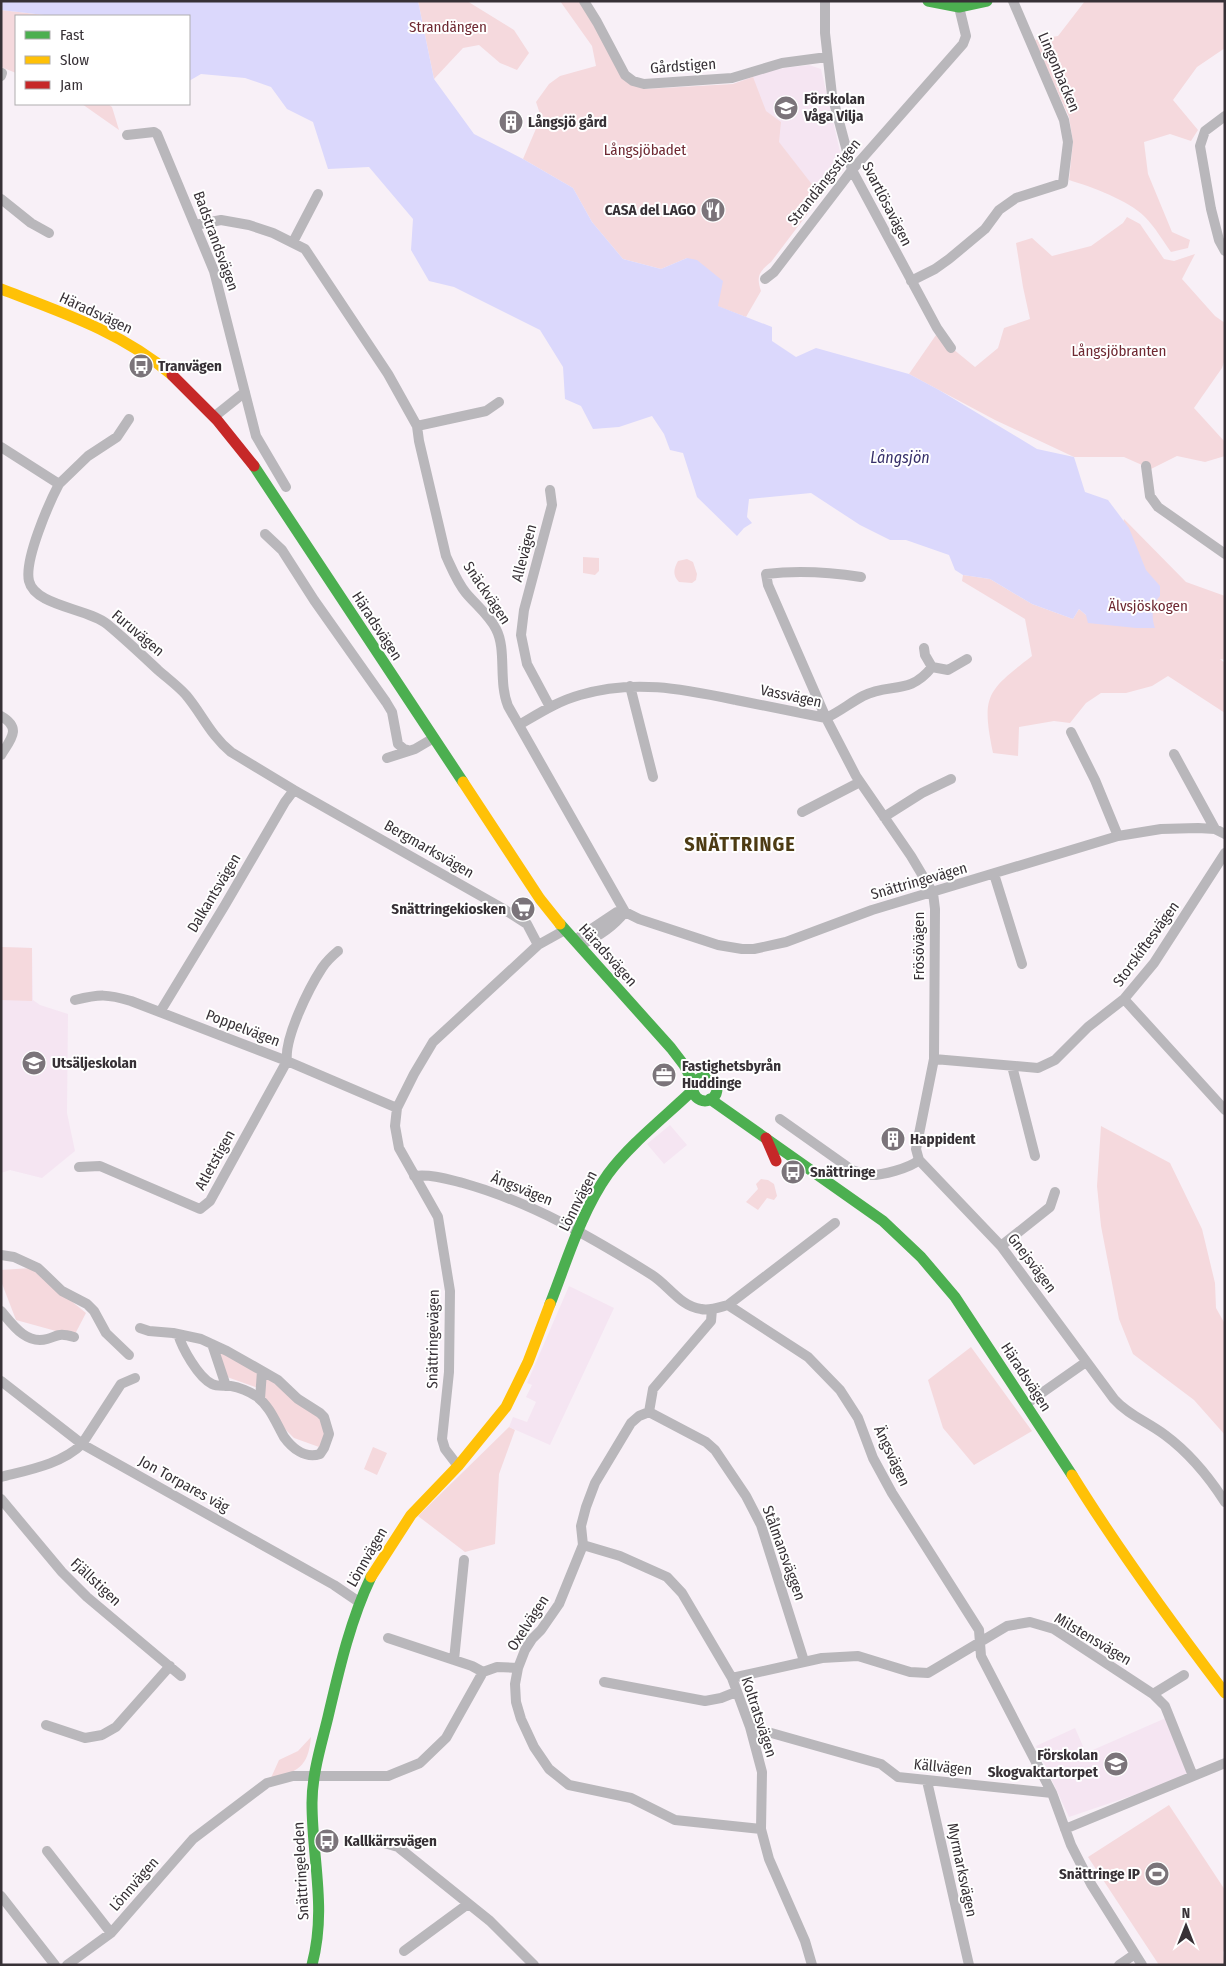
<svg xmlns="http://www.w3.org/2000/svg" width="1226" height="1966" font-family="'Fira Sans Condensed',sans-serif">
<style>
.built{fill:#f5e5f2}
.green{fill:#f5d9dd}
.water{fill:#dbd8fc}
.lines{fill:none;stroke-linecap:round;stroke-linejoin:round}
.street{stroke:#b9b7bb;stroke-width:10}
.fast{stroke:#4caf50;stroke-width:11}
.slow{stroke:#ffc107;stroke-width:11}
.jam{stroke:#c62828;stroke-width:11}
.labels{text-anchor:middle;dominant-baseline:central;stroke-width:4;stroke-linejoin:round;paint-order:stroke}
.park-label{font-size:15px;fill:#6f2932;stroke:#fff}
.street-label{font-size:15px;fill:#373136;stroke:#fff}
.poi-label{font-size:15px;font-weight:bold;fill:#373136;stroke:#fff;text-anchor:start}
.water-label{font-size:16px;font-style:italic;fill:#38316b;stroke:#fff}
.district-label{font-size:20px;font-weight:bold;letter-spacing:1px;fill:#4d3b14;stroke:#fff}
</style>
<rect width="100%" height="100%" fill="#f8f0f7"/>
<!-- built -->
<path class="built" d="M809,65L821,69L844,169L821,196H811L733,84L768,70Z
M1,947L32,948L33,1000L40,1005L68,1014L67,1113L75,1151L42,1178L10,1170L1,1173Z
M670,1125L687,1145L664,1164L647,1144Z
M569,1286L614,1308L550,1445L509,1427L513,1417L527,1422L536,1402L526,1397L532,1385L527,1383Z
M1168,1717L1193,1775L1069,1817L1036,1746L1075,1728L1086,1753Z"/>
<!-- green -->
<path class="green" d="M418,1H467L514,30L529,53L517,70L500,63L479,45L463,48L434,79Z
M560,1H584L609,52L645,89L733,84L753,77L766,111L781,122L779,142L821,196L771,262C759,272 756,276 761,291L746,317L717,306L687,258L661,269L623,259L592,222L573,188L523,159L541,117L536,102L549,84L560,76L596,66L592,46Z
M1085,1H1225V48L1197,67L1173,100L1198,130L1191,141L1170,134L1144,142L1148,174L1172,232L1190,240L1188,248L1171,252C1163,241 1155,227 1145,217C1128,200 1092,187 1069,180L1073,142L1069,117L1034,40L1058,36Z
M1,10L53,16H16V73L1,67Z
M82,104H108L112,107L119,130Z
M1127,217L1140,224L1164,259L1174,261L1195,254L1182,279L1215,316L1225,323V359L1222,368L1194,408L1225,442V456L1205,462L1177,456L1151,469L1124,457H1074L995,420L909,374L936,335L975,367L998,348L1004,328L1030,319L1023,287L1016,243L1032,238L1052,256L1091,246L1123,223Z
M1124,519L1186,582L1225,596V660L1220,659L1225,663V713L1168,676L1152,686L1126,693H1101L1086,703L1070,723L1054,721L1019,727L1018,756L993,753C981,695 987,691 1032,656L1025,619L962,581L963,575L990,579L1032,604L1073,619L1079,609L1086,615L1110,582Z
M583,557L599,558V571L595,575L583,573Z
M687,559L693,562L697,574L696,580L692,583L679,582C672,575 674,568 678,561Z
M1,947L32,948V1001L1,1000Z
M1101,1126L1170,1163L1202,1229L1215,1283L1216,1308L1225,1324V1435L1194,1400L1133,1354L1119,1319L1101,1226L1097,1186Z
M761,1179L768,1180L774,1184L777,1196L774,1200L767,1198L758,1210L746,1202L758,1189L756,1184Z
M31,1268L86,1313L74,1336L16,1320L1,1281V1270Z
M971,1347L1032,1431L974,1465L943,1428L928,1380Z
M218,1351L258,1371V1388L227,1377Z
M265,1375L322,1419L326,1437L319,1447L294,1438L284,1428L271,1405L262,1396Z
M509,1427L515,1430L499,1474L495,1544L465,1552L418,1516Z
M373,1447L387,1453L377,1475L364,1469Z
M311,1737C308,1768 298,1771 270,1780L279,1760L298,1751Z
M1169,1805L1225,1890V1950L1223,1952L1225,1965H1159L1088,1857Z"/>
<!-- water -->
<path class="water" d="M1,1H418L434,79L474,134L523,159L573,188L592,222L623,259L661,269L687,258L697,260L723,281L718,306L772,327V341L796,357L816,348L909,374L939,390L1037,449L1074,457L1085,492L1108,500L1129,528L1146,570L1160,586V596C1152,604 1151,617 1155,628H1136L1088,623L1086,615L1079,609L1073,619L1032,604L990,579L963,575L955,570L949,555L906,540H890L860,525L811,493L749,499L747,517L752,523L744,528L737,536L697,497L683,453L670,450L664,434L652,416L619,427L593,429L581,406L565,399L563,367L540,330L454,287L429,281L411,250L413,219L369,167L328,169L313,122L287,109L271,87L245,78L201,74L189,81V16H53L1,10Z"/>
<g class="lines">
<!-- street -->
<path class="street" d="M584,1L597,22L625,75L633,81L644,84L732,78L782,63L827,57
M825,1V33L832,95L852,170L937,328L951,348
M1,76L2,73
M1225,116L1205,131L1200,146L1211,209L1219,240L1225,251
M127,135L154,132L157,134L214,271L256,436L286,487
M1,199L31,223L49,233
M195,225L221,220L249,225L273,233L305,249L388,374L417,426L419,441L446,556C452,569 457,582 466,593C476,605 489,615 496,629C507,650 498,681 508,706L625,912
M293,242L318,194
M765,279L774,272L852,170L963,44L966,36L959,7
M911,281L935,269L949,259L985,229L999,210L1016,198L1063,183L1068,142L1064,120L1013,1
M215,416L245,392
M417,426L486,411L499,402
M1,447L59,484C49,503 24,560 29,581C35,606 87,608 107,624C124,638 141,654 158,670C167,678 178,686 186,695C202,714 211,736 231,752L294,790L502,908L527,924L538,945
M1146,466L1150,496L1158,507L1225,554
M59,484L88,456L117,437L129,419
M265,534L282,550L314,600L386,702L392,712L398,744L404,749L408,750
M861,577C829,572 798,570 766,574L768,585L826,718L856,776L911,856L933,893L935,909L934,1059L916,1149L919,1160L1001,1246L1114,1399C1128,1415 1148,1422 1165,1435C1188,1452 1209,1477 1225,1502
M924,648L925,655L932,667
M630,686L653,777
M550,707L527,664L521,635L524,610L552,505L550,490
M1,716C22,728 11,739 1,755
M519,725C538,714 558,701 580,695C634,679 682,689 736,700C766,706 796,712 826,718C839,712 850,703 863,696C890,682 909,696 932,667L948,670L967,659
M1071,732L1095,780L1118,836
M1174,754L1215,829
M387,758L415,749L432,739
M802,812L860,782
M884,817L922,793L951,779
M994,874L1022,964
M575,940L617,912H625L639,919L718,945L742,949H754L786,942L872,910L1118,836L1161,829L1198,828L1215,829L1225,834
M580,945C596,938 614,926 625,912
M1124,999L1225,1110
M75,1000C100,994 107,994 131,1001L287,1061L397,1108
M160,1012L225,905L285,802L294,790
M934,1059L1038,1068L1055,1060L1088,1027L1124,999L1154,963L1225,853
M1012,1066L1035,1156
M780,1119L852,1170C858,1172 863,1174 868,1175C881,1176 910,1168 919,1160
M79,1167L100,1166L200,1209L210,1201L287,1061C284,1038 309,988 322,968C326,962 332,956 338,951
M414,1176C431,1174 447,1179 463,1183C531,1202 593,1238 652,1275C668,1285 681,1307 701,1309C710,1311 720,1307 728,1305L808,1357L840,1390L858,1418L873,1458L892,1493L979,1630L981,1656L1052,1793L1071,1845L1091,1884L1142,1965
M1001,1246L1050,1207L1055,1192
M1,1255L14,1257L38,1268L62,1291L87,1304L94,1311L106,1333L129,1355
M728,1305L835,1223
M712,1309L711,1321L653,1389L649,1412L639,1416L631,1423L595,1483L586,1507L581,1526L583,1545L559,1604L541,1630L532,1639L525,1650L518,1668L515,1684L516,1702L521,1719L534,1747L549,1769L569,1785L631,1798L675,1820L761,1829
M1,1311C12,1324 26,1345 47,1339C60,1335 59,1333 74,1337
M140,1328L149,1331L173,1333L201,1339L227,1351L278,1380L298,1399L320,1413L324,1417L329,1434L324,1448L320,1454C305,1459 292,1448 284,1437C276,1423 270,1406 256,1396C250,1392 239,1387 231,1386C225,1385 218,1387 212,1384C198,1377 182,1348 178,1334
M212,1344L226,1386
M1,1381L82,1444L334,1585L359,1602
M260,1399L262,1371
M1026,1404L1086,1362
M649,1412L706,1442L715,1450L746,1496L761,1525L804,1661
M458,1466L445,1449L442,1439L449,1372L450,1291L438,1217L399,1148L395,1126L397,1108L414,1074L433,1042L538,945L565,930
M1,1477C28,1470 62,1464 82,1444L121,1384L135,1378
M1,1499L62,1572L87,1597L181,1676
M583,1545L620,1556L667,1577L682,1593L732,1678L750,1727L762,1772L761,1829L769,1859L805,1941L812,1965
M388,1638L472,1666L483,1672
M454,1660L464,1560
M732,1678L822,1658L858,1656L910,1672L928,1673L1007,1626L1030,1622L1054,1629L1153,1694L1165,1706L1193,1776
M604,1682L705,1701L721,1698L736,1692
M1153,1694L1184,1675
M46,1725L85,1738L102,1735L116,1727L170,1666
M750,1727L881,1764L898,1777L1052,1793
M927,1781L969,1965
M1065,1829L1225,1763
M367,1838L398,1847L490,1921L534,1965
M47,1851L111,1933
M1,1896L55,1965
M404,1951L468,1904
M67,1965L111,1933L193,1839L267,1783L293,1776H388L420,1763L446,1738L483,1672L497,1667L518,1668
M1119,1965L1135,1954"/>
<!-- fast -->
<path class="fast" d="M928,1L959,7L987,1
M254,466L463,782
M560,924L671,1048L684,1065L694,1084
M693 1089a12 12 0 1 1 24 0a12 12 0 1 1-24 0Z
M710,1099L883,1221L921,1257L955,1297L1072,1475
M550,1304C567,1261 581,1212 608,1174C630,1144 666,1116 693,1090
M312,1965C327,1908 312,1860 312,1803C312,1774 321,1746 328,1717C339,1670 350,1621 371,1577"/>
<!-- slow -->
<path class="slow" d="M1,289C61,312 122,332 172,375
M463,782L540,899L560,924
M1072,1475C1119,1551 1171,1622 1225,1693
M371,1577L411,1515L458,1466L506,1407L528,1362L550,1304"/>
<!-- jam -->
<path class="jam" d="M172,375L217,420L254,466
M766,1138L776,1161"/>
</g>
<!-- icons -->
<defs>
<symbol id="school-disc" viewBox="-11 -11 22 22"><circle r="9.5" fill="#7b747a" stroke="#fff"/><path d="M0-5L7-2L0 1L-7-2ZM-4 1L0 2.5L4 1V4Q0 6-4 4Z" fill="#fff"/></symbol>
<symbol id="building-disc" viewBox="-11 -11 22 22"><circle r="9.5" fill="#7b747a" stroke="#fff"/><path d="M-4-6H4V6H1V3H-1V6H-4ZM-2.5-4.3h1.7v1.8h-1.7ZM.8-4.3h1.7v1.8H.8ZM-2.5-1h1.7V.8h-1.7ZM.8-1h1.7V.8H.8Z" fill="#fff"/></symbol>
<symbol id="restaurant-disc" viewBox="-11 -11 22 22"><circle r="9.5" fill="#7b747a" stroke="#fff"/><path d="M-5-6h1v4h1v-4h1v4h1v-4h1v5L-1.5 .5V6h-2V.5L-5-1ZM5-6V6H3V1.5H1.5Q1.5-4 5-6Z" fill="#fff"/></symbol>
<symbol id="bus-disc" viewBox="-11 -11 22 22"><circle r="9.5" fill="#7b747a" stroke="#fff"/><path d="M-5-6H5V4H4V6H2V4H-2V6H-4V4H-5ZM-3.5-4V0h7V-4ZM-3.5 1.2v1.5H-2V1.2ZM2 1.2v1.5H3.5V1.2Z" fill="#fff"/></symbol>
<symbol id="supermarket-disc" viewBox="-11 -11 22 22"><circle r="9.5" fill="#7b747a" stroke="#fff"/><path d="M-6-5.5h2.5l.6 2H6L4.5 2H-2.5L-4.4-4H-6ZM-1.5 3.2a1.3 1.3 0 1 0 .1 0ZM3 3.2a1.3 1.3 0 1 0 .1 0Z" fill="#fff"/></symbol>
<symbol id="office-disc" viewBox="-11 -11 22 22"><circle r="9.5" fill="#7b747a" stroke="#fff"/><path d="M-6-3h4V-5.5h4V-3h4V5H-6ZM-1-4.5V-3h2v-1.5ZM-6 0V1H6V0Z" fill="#fff"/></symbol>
<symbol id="stadium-disc" viewBox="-11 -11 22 22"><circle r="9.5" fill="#7b747a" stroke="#fff"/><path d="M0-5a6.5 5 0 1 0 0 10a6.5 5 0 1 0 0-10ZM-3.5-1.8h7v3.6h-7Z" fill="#fff"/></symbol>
</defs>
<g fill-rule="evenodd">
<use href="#school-disc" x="772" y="94" width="28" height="28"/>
<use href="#building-disc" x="497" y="108" width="28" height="28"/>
<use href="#restaurant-disc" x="699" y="196" width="28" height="28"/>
<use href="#bus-disc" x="127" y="352" width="28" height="28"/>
<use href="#supermarket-disc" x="509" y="895" width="28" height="28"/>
<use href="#school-disc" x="20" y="1049" width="28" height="28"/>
<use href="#office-disc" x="650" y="1061" width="28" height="28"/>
<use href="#building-disc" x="879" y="1125" width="28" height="28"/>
<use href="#bus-disc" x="779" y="1158" width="28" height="28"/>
<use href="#school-disc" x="1102" y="1750" width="28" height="28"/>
<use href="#bus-disc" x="313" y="1827" width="28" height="28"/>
<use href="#stadium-disc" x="1143" y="1860" width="28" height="28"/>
</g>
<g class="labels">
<!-- park labels -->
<g class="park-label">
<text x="448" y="27">Strandängen</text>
<text x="645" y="150">Långsjöbadet</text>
<text x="1119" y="351">Långsjöbranten</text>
<text x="1148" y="606">Älvsjöskogen</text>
</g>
<!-- street labels -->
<g class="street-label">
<text transform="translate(683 66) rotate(-4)">Gårdstigen</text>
<text transform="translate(1059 72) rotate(67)">Lingonbacken</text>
<text transform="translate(824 182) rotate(-51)">Strandängsstigen</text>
<text transform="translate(887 204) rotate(63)">Svartlösavägen</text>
<text transform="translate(216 241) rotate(70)">Badstrandsvägen</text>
<text transform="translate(96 313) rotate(25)">Häradsvägen</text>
<text transform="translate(524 553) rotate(-75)">Allevägen</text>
<text transform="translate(487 593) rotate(56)">Snäckvägen</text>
<text transform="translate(377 626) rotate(57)">Häradsvägen</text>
<text transform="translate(138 633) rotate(40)">Furuvägen</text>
<text transform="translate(791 696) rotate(12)">Vassvägen</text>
<text transform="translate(429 849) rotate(30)">Bergmarksvägen</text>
<text transform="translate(919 881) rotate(-16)">Snättringevägen</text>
<text transform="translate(214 893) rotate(-59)">Dalkantsvägen</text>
<text transform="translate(1146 944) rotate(-54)">Storskiftesvägen</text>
<text transform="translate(919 946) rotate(-90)">Frösövägen</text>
<text transform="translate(608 955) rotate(48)">Häradsvägen</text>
<text transform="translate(243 1028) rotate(21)">Poppelvägen</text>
<text transform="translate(215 1160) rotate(-61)">Atletstigen</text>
<text transform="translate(522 1189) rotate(22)">Ängsvägen</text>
<text transform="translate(578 1201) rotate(-63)">Lönnvägen</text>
<text transform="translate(1032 1263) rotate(53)">Gnejsvägen</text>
<text transform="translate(433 1339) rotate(-89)">Snättringevägen</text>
<text transform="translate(1026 1377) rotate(57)">Häradsvägen</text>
<text transform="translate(892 1456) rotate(65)">Ängsvägen</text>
<text transform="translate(184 1484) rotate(29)">Jon Torpares väg</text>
<text transform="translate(784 1553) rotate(70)">Stålmansväggen</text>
<text transform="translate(367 1557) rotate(-60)">Lönnvägen</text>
<text transform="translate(96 1582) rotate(43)">Fjällstigen</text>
<text transform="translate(528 1623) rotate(-57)">Oxelvägen</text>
<text transform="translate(1093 1639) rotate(31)">Milstensvägen</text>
<text transform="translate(759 1717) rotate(72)">Koltratsvägen</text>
<text transform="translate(943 1767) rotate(6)">Källvägen</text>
<text transform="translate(962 1870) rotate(78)">Myrmarksvägen</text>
<text transform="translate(301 1871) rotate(-93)">Snättringeleden</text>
<text transform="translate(134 1884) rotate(-49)">Lönnvägen</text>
</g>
<!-- poi labels -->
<g class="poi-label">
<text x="804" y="99">Förskolan<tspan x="804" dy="17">Våga Vilja</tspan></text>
<text x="528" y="122">Långsjö gård</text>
<text x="696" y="210" text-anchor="end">CASA del LAGO</text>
<text x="158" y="366">Tranvägen</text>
<text x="506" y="909" text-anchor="end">Snättringekiosken</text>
<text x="52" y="1063">Utsäljeskolan</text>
<text x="682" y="1066">Fastighetsbyrån<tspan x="682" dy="17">Huddinge</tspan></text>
<text x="910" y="1139">Happident</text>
<text x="810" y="1172">Snättringe</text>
<text x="1098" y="1755" text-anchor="end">Förskolan<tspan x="1098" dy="17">Skogvaktartorpet</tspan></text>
<text x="344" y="1841">Kallkärrsvägen</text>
<text x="1140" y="1874" text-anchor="end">Snättringe IP</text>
</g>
<!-- water labels -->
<g class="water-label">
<text x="900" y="457">Långsjön</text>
</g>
<!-- district labels -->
<g class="district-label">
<text x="740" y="844">SNÄTTRINGE</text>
</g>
</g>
<!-- border -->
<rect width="1226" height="1966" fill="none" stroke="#373136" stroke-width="5"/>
<!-- legend -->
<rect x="15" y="15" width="175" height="90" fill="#ffffff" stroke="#afadaf"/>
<rect x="25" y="31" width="25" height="8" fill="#4caf50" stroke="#afadaf"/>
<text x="60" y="40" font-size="15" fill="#373136">Fast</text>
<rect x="25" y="56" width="25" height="8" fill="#ffc107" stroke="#afadaf"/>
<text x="60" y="65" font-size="15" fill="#373136">Slow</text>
<rect x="25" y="81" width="25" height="8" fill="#c62828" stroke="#afadaf"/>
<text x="60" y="90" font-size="15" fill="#373136">Jam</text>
<!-- north arrow -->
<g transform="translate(1186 1926)" stroke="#ffffff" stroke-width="4" paint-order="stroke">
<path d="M0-4L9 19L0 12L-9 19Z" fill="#373136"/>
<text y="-8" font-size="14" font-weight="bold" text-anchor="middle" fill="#373136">N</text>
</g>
</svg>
